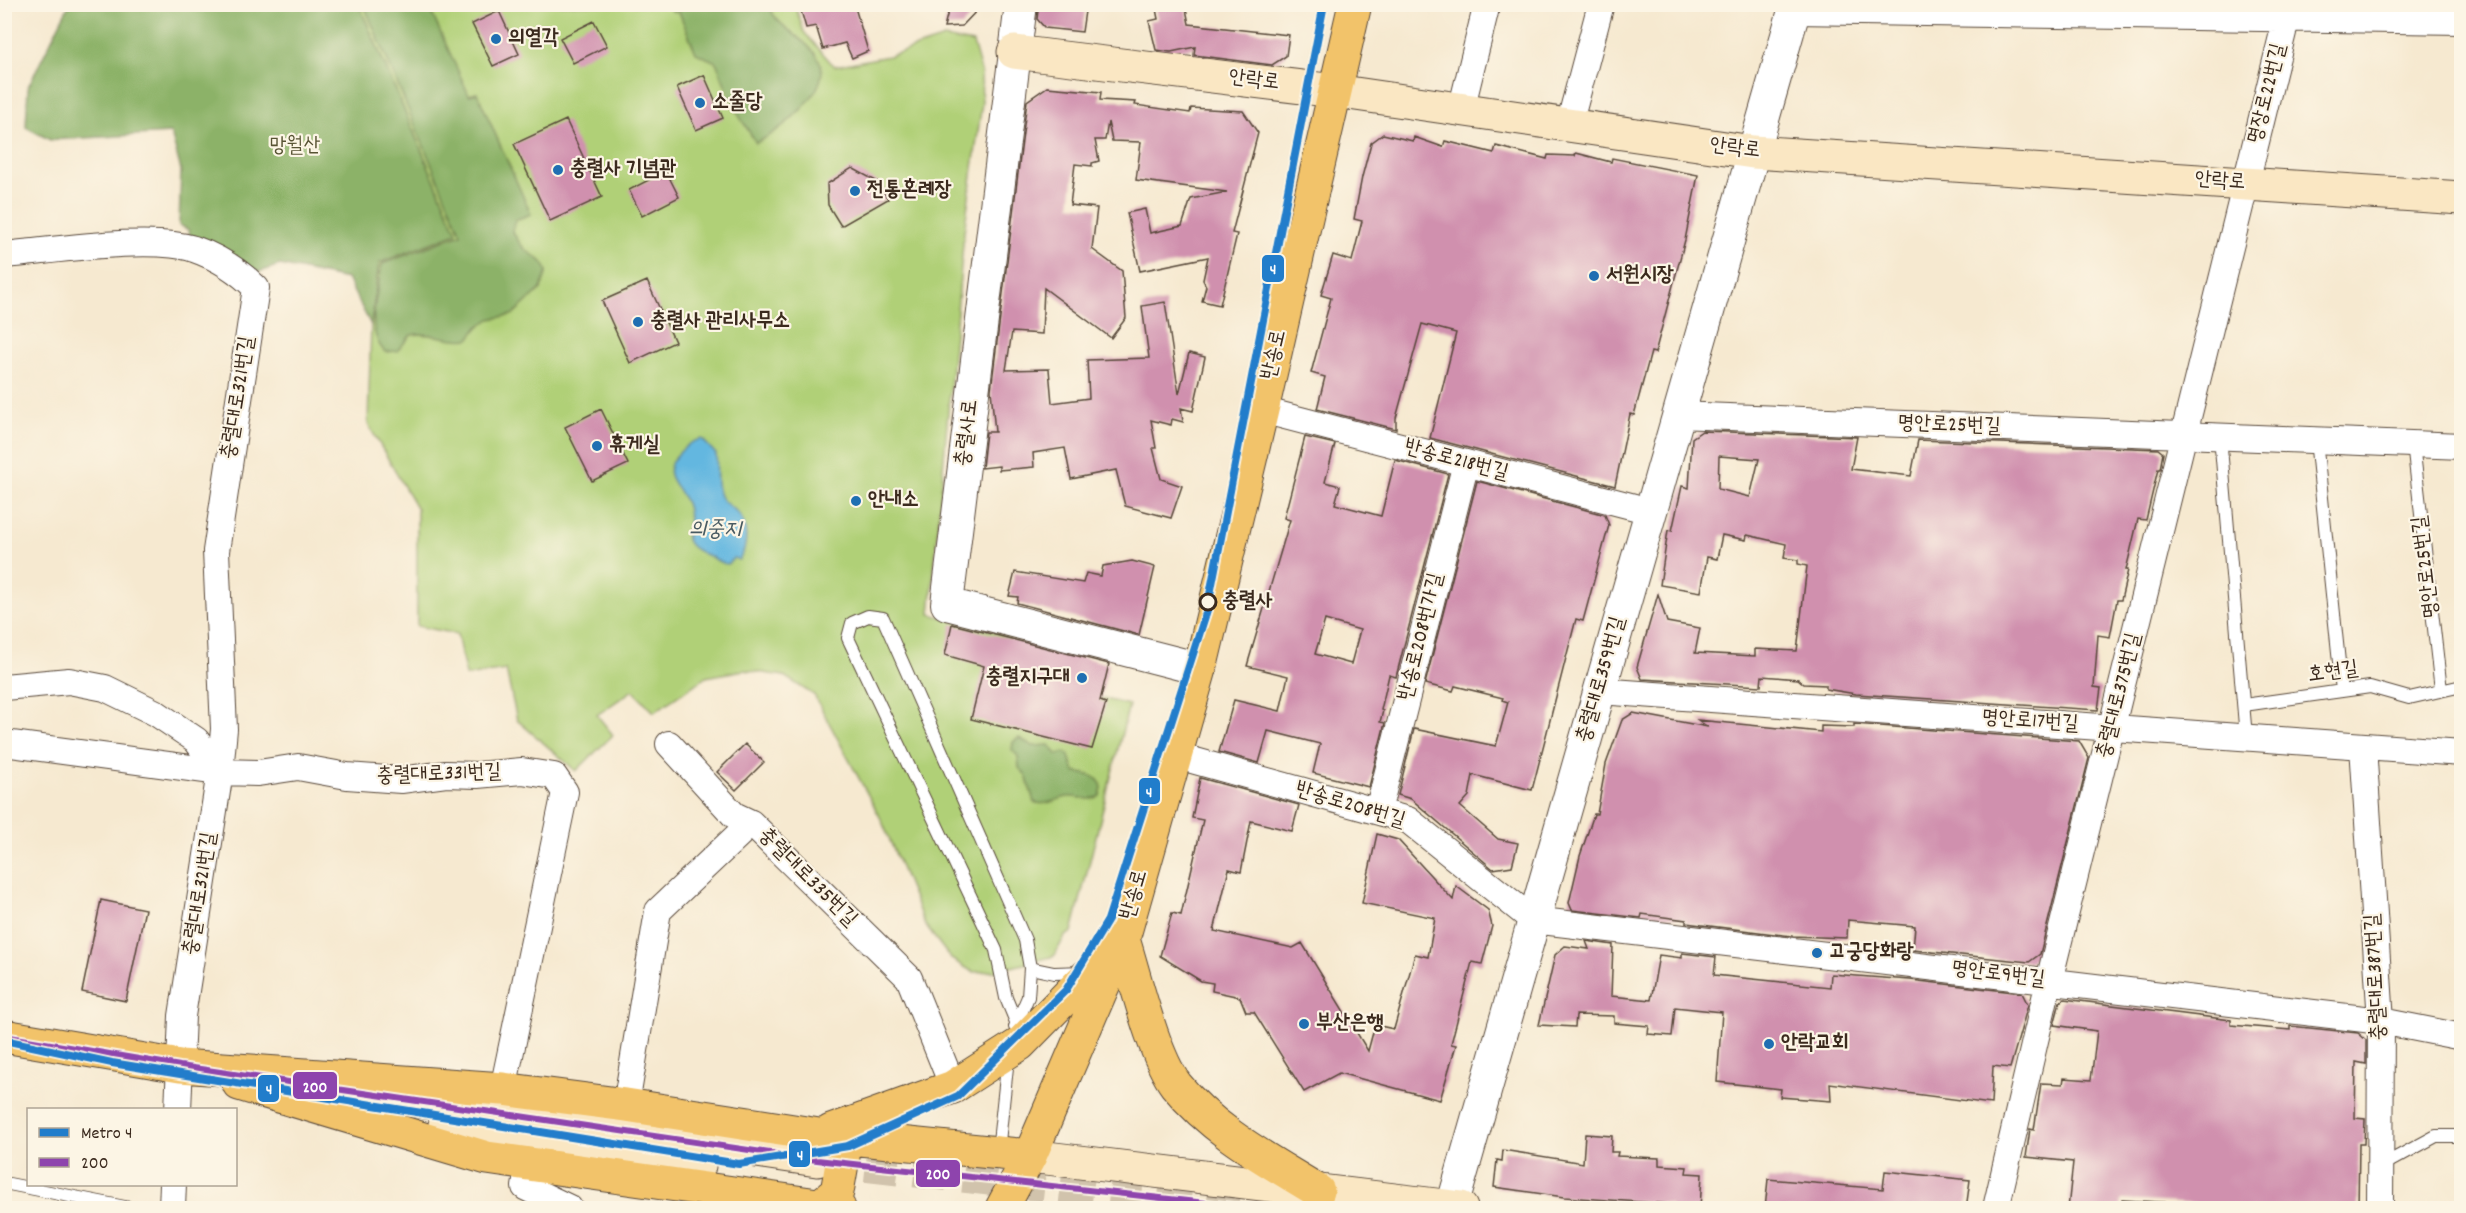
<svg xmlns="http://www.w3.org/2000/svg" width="2466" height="1213" font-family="Dekko,'Poor Story',sans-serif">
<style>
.green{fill:#b0d077;stroke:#767d4a;stroke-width:1.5}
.forest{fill:#8cb268;stroke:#646e43;stroke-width:1.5}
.water{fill:#64b7e0;stroke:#50707f;stroke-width:1.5}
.building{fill:#d090ae;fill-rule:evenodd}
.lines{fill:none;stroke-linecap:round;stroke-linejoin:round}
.secondary-tunnel{stroke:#d1c3ac;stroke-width:33;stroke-dasharray:33 16;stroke-linecap:butt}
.service-casing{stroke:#574739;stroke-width:14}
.minor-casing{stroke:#574739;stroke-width:28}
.tertiary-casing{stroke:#574739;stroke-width:34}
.secondary-casing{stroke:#574739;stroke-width:35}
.primary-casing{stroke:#574739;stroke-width:35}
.service{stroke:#fff;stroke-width:12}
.minor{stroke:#fff;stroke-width:26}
.tertiary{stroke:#fff;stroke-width:32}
.secondary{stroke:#fae7c3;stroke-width:33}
.primary{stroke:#f2c36a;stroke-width:33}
.bus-1-casing{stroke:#fcf5e5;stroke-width:10}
.bus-1{stroke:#8e44ad;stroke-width:6}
.metro-1-casing{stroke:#fcf5e5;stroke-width:12}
.metro-1{stroke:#217dcb;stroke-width:8}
.poi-dot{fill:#1f6fb2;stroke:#fcf5e5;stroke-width:2}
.stop-dot{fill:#fcf5e5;stroke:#3b2a1e;stroke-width:3}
.labels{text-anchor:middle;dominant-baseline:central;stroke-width:4.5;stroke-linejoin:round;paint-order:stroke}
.poi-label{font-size:21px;font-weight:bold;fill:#3b2a1e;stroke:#fcf5e5;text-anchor:start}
.street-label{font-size:21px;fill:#3b2a1e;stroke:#fcf5e5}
.park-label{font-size:21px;fill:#585434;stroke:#fcf5e5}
.stop-label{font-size:21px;font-weight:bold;fill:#3b2a1e;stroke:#fcf5e5;text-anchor:start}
.water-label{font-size:22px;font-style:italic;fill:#495b62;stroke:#fcf5e5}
.line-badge{stroke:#fcf5e5;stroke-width:2}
.badge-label{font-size:16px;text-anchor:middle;font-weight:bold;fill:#fff}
</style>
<rect width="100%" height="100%" fill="#fcf5e5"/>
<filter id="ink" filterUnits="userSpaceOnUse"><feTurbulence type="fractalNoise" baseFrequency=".0167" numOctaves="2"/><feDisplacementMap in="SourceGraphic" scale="12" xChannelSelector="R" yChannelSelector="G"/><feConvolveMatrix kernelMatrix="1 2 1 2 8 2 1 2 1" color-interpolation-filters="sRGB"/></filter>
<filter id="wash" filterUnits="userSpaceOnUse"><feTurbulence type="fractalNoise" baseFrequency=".008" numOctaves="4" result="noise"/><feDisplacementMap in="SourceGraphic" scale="24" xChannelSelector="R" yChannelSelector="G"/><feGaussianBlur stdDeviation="1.35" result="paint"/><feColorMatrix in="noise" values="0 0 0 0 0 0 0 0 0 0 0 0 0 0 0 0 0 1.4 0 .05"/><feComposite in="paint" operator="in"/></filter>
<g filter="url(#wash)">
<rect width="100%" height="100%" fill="#f6e9d0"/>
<!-- green -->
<path class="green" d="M359,5H795L804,32L834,66L889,56L944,38L973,43L981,71L982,103L964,233L930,614L1069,651L1060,688L1129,705L1072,932L1065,936L1054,956L996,971L973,972L951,959L925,925L881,819L814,695L784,676L744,670L706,677L654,712L633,690L597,715L613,735L576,771L517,720L506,670L466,676L457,634L417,626V509L368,424L371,325L379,263L457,233Z"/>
<!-- forest -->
<path class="forest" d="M69,5H359L457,233L379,263L371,325L347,279L280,265L259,272L190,239L189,230L179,225L181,170L171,133L50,140L26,127L28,87Z
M364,5H428L469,95L477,93L531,214L515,220L512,231C516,236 519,243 523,247C532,257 542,257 547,271L541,289L512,315L490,319L478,327L469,339C448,342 432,331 411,335L397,351L385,352C364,331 378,291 382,264L461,234Z
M668,5H769C775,28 810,39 820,62C832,91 778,133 756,143L735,109L716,62L696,53L679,12L672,11Z
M1019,738L1033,746L1049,745L1058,755L1064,752L1068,754L1075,772C1087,775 1098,774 1102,787L1100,796C1087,803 1079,795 1067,797C1056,799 1045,807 1034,802L1026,775L1019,768L1018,756L1012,750L1013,742Z"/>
<!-- water -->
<path class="water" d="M702,439L716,454C718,469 714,482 720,496C724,504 731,506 737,512C749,525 748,547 739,560L734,558L728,564C720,564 717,560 711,557C669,540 696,532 687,506C681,485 656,476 679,453C687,445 691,441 702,439Z"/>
<g id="blocks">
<!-- building -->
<path class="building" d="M799,4H854L868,51L852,58L845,43L823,49L816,26L806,28Z
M950,4H983L962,26L944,27Z
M1039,4H1086L1082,32L1045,28L1037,19Z
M1155,4H1185L1189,24L1289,35L1286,56L1272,65L1194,55L1195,47L1171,52L1156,50L1149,21L1158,19Z
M499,11L519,54L493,66L472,24Z
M594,21L607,46L573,63L560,38Z
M704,75L723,118L696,130L677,87Z
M1047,87L1101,92L1100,100L1136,102L1135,105L1190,113L1191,108L1243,111L1258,133L1232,233L1237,234L1220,305L1202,301L1206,286L1203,280L1208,257L1140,271L1127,213L1145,209L1150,233L1182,226L1191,199L1227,192L1136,180L1141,142L1112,141L1108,122L1105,140H1095L1099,161L1092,163V166L1075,164L1070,205L1097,208L1092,249L1122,271L1126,318L1111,338L1044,288L1042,334L1012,332L1006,370L1049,369L1052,403L1089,398L1087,360L1149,358L1142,306L1165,302L1179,394L1189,353L1205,357L1193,411L1181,408L1183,422L1172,419L1171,425L1151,420L1156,448H1153L1161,479L1182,486L1171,518L1125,506L1116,470L1071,479L1065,448L1033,453L1034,467L999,470V466L982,468L986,432H995L991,390L1027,101Z
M566,120L602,197L550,221L514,144Z
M1383,134L1413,141L1414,137L1443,147L1445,141L1494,153L1496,146L1547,159L1548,155L1575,156L1576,153L1611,162L1612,158L1698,175L1685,240L1655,353L1651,352L1634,415L1630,414L1615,486L1430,438L1456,333L1422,324L1396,418V429L1317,409L1325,377L1311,373L1331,298L1321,295L1333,255L1352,261L1362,221L1354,219L1362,177L1371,143Z
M852,168L878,182L888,199L841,226L828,205L827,184Z
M666,171L679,197L642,216L629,190Z
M647,281L675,342L630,363L602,301Z
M601,409L628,464L592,481L565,427Z
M1702,431L1857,437L1851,469L1911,476L1918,440L2158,449L2163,453L2160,469H2158L2146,520L2138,519L2126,570H2128L2121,600H2117L2110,637L2098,635L2094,687L2101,688L2098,710L1856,694L1826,689V685L1804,684L1798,679L1762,676L1761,686L1642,679L1637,667L1658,594L1667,622L1700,628L1695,653L1755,656V649L1797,651L1807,566L1798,564V560L1784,558L1786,544L1747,535L1746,540L1722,535L1717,559L1707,557L1701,592L1660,585L1668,530L1672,531L1682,486L1689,488L1692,438ZM1719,456L1759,459L1750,497L1718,489Z
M1305,437L1335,444L1325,482L1340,486L1335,504L1381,516L1395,460L1448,474L1396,677L1389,675L1381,710L1383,711L1380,722L1385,723L1369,787L1313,773L1320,744L1268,731L1259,763L1219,752L1234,700L1280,711L1288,676L1247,666L1290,520L1284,518ZM1325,620L1360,630L1351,664L1315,654Z
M1477,481L1605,515L1609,525L1583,621L1576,619L1532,790L1473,775L1469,796L1460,806L1498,839L1518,843L1512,866L1493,869L1411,799L1398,795L1414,729L1496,746L1508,702L1502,700L1503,698L1455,686L1453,691L1425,684Z
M1132,561L1155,567L1139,635L1017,603L1018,597L1009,596L1015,572L1083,583L1086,573L1101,576L1103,566Z
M952,624L1109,664L1100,701L1106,703L1092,749L971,719L984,666L945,655Z
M1633,713L1708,727L1698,720L1821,732V726L1854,727V724L2079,741L2089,758L2040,954L2029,962L1913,950L1915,926L1848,920L1847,938L1792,936L1686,923V920L1642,914L1641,918L1572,910L1569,903L1580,856L1594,814H1597L1606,764L1622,720Z
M745,744L764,762L736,790L717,772Z
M1200,778L1299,805L1292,831L1251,821L1241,872L1229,869L1214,931L1293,948L1302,943L1368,1051L1375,1025L1394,1029L1415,954L1428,957L1435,918L1362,903L1377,834L1398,840L1453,900L1456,886L1488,910L1492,926L1482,964L1472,962L1451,1044L1456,1045L1440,1100L1339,1073L1304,1092L1254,1012H1246L1240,997L1212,991L1213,983L1201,981L1160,956L1172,913L1181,915L1203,820L1192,818Z
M101,900L145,909L126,1001L82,992Z
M1586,941L1613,945L1611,996L1651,1000L1659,955L1682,958V953L1716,957L1714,975L1830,987L1831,974L1910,980L2022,993L2028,1005L2010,1068L1993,1066L1991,1104L1830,1083L1831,1101L1780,1097L1781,1089L1717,1082L1722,1012L1675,1007L1672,1036L1648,1034L1649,1026L1614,1023V1016L1576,1015L1575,1027L1539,1025L1555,955L1565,946L1589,949Z
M2064,999L2231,1020V1025L2290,1030V1026L2358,1033L2366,1040V1064L2356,1062L2355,1118L2365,1119L2364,1144H2359L2358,1209H2196V1204L2122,1200L2121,1209H2068L2073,1162L2026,1157L2030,1129L2034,1130L2041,1083L2063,1084L2064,1078L2091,1080L2097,1031L2054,1025L2060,1002Z
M1585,1134L1612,1136L1611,1152H1618L1617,1156L1659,1158V1165L1687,1167L1686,1173L1702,1174L1700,1209H1669L1670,1204L1564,1197L1494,1187L1497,1160L1502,1161L1503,1150L1583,1163Z
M1885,1171L1970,1180L1966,1209H1765L1768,1179L1883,1189Z"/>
</g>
</g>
<g filter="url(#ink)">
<use href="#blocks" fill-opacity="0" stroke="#574739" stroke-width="1.5"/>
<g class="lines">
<!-- secondary-tunnel -->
<path class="secondary-tunnel" d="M817,1160L1251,1208"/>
<defs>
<path id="service" d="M2220,436L2246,737
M2316,440L2342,691
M2413,444L2441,690
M2244,705L2370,687L2409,698L2462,686
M1016,1022L1006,998L996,950L848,638L852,623L868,616L883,618L1025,940L1030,968L1054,973L1083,972
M1015,1027L1028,997L1030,968
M998,1151L1008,1058
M2381,1166L2436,1136H2462
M4,1183L130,1208"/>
<path id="minor" d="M1794,11L2462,21
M1461,110L1487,4
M1569,125L1601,4
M4,255C52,251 150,235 194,249C217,257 239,271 256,288L216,551L224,729L220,772L182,1016L178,1110
M1262,410L1650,511
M1677,415L2462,446
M4,687L69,681L105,688L156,713L196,740L220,772
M1599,691L2462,753
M4,743L220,772L258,773L298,767L347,776L401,780L446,774L477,775L522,771L554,776L565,792L503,1089
M669,744L734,815L751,823L909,978L953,1087
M2363,746L2381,1021L2380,1208
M1174,755L1408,820L1533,920L2381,1021L2462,1037
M1378,811L1466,463
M626,1105L658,911L751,823
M529,1164L525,1187L569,1208
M172,1208L173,1184
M1996,1208L2049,981L2290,4"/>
<path id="tertiary" d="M1021,4L947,604L1200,669
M1452,1207L1796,4"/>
<path id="secondary" d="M1014,52L1335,91L1753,152L2462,198
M365,1093L817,1160
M445,1125L494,1135L699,1166
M1030,1156L1461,1208"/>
<path id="primary" d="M4,1036L180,1066L503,1089L626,1105L819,1135L1030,1156
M239,1084L487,1158L839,1208
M831,1131L953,1087L1020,1044L1123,939C1135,977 1153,1055 1176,1085C1214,1132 1268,1160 1318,1191
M819,1206L837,1192L843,1158L830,1136
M1002,1208L1030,1156L1123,939L1200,669L1262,410L1355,4"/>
</defs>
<!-- service casing -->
<use href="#service" class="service-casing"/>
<!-- minor casing -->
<use href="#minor" class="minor-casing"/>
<!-- tertiary casing -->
<use href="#tertiary" class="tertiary-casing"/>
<!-- secondary casing -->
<use href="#secondary" class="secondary-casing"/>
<!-- primary casing -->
<use href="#primary" class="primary-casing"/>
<!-- service -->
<use href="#service" class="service"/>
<!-- minor -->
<use href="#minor" class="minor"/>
<!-- tertiary -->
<use href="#tertiary" class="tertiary"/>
<!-- secondary -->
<use href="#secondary" class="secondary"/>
<!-- primary -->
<use href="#primary" class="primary"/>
<defs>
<path id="bus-1" d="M4,1036L180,1066L817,1160L1251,1208"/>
</defs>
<!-- bus-1 casing -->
<use href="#bus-1" class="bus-1-casing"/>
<!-- bus-1 -->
<use href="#bus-1" class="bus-1"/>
<defs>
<path id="metro-1" d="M4,1040L112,1063L739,1164L848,1146L958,1096L1066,990L1108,920L1207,610L1324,4"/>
</defs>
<!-- metro-1 casing -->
<use href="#metro-1" class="metro-1-casing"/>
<!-- metro-1 -->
<use href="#metro-1" class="metro-1"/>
</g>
</g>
<!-- markers -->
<g class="poi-dot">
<circle cx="496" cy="39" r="6"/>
<circle cx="700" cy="103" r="6"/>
<circle cx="558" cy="170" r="6"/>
<circle cx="855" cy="191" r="6"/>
<circle cx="1594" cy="276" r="6"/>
<circle cx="638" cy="322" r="6"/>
<circle cx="597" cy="446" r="6"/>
<circle cx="856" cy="501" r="6"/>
<circle cx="1082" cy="678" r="6"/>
<circle cx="1817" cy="953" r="6"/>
<circle cx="1304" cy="1024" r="6"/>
<circle cx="1769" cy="1044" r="6"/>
</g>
<circle class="stop-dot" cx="1208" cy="602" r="8"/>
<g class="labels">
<!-- poi labels -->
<g class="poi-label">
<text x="508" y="39">의열각</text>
<text x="712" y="103">소줄당</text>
<text x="570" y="170">충렬사 기념관</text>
<text x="867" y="191">전통혼례장</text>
<text x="1606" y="276">서원시장</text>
<text x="650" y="322">충렬사 관리사무소</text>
<text x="609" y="446">휴게실</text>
<text x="868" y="501">안내소</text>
<text x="1070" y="678" text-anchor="end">충렬지구대</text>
<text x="1829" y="953">고궁당화랑</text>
<text x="1316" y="1024">부산은행</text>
<text x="1781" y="1044">안락교회</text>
</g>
<!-- street labels -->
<g class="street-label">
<text transform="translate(1254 81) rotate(7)">안락로</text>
<text transform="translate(2268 94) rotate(-76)">명장로22번길</text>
<text transform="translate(1735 149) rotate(7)">안락로</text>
<text transform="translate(2220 182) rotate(4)">안락로</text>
<text transform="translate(1275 355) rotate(-77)">반송로</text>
<text transform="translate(239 398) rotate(-81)">충렬대로321번길</text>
<text transform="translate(1949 426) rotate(2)">명안로25번길</text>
<text transform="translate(968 433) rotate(-83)">충렬사로</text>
<text transform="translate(1456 461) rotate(15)">반송로218번길</text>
<text transform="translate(2427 567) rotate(-97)">명안로25번길</text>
<text transform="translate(1422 637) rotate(-76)">반송로208번가길</text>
<text transform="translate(2333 673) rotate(-8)">호현길</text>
<text transform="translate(1602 680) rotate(-74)">충렬대로359번길</text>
<text transform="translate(2120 696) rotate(-76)">충렬대로375번길</text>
<text transform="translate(2030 722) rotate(4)">명안로17번길</text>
<text transform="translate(439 775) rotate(-2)">충렬대로331번길</text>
<text transform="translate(1350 806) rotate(17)">반송로208번길</text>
<text transform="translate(807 878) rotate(45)">충렬대로335번길</text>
<text transform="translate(201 894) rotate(-81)">충렬대로321번길</text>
<text transform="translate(1135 895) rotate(-74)">반송로</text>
<text transform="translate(1998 975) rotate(7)">명안로9번길</text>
<text transform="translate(2377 977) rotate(-93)">충렬대로387번길</text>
</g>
<!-- park labels -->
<g class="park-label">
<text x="295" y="147">망월산</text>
</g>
<!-- stop labels -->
<g class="stop-label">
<text x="1222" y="602">충렬사</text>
</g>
<!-- water labels -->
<g class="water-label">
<text x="715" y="530">의중지</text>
</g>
</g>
<g class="line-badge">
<rect x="1261" y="254" width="24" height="29" rx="6" fill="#217dcb"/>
<rect x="1138" y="777" width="23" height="28" rx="6" fill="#217dcb"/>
<rect x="292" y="1071" width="46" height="29" rx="6" fill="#8e44ad"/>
<rect x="257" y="1074" width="23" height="29" rx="6" fill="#217dcb"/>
<rect x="788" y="1140" width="23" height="28" rx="6" fill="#217dcb"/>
<rect x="915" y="1159" width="46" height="29" rx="6" fill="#8e44ad"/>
</g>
<g class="badge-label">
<text x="1273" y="274">4</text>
<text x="1149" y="797">4</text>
<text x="315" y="1092">200</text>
<text x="269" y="1094">4</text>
<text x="800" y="1160">4</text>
<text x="938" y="1179">200</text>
</g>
<!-- margin -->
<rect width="2466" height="1213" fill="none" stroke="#fcf5e5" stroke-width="24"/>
<!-- legend -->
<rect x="27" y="1108" width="210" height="78" fill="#fcf5e5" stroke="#afa495" stroke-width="1.5"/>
<rect x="39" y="1128" width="30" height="9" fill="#217dcb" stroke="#afa495" stroke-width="1.5"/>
<text x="81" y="1138" font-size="18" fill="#3b2a1e">Metro 4</text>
<rect x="39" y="1158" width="30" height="9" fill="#8e44ad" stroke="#afa495" stroke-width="1.5"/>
<text x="81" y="1168" font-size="18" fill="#3b2a1e">200</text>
</svg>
